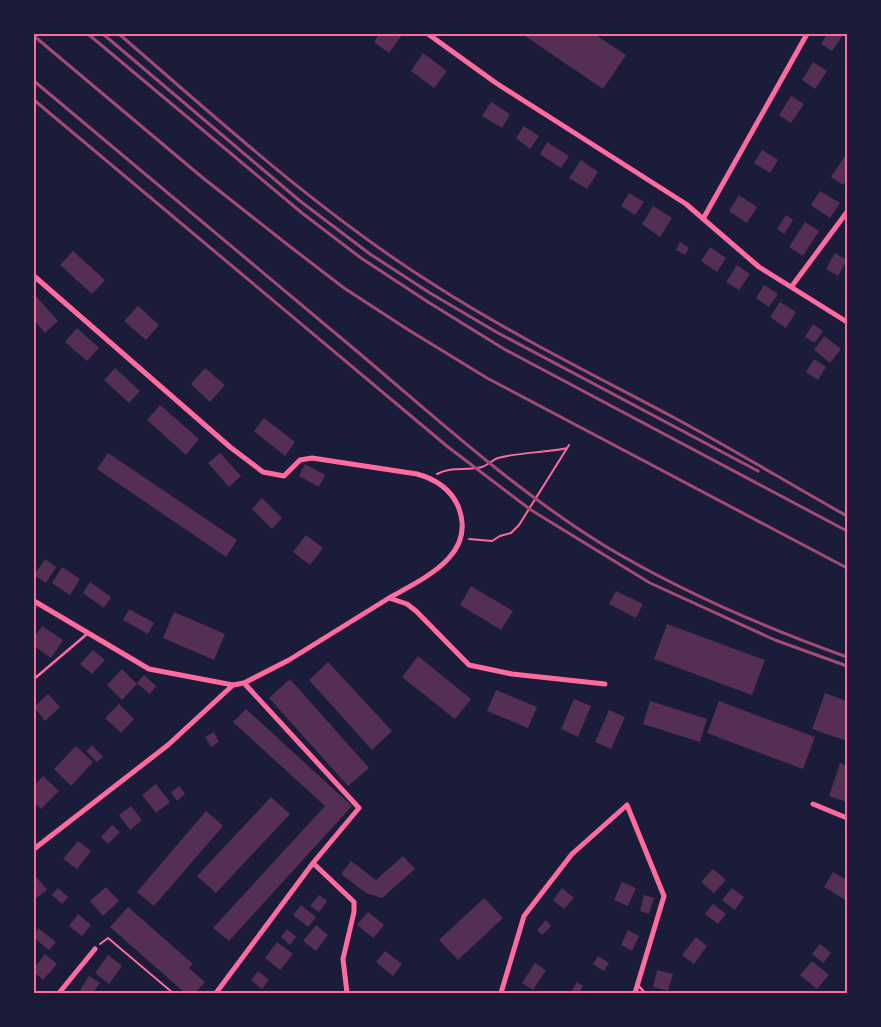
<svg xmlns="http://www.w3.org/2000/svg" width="881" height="1027" font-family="'Source Sans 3',sans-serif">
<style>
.building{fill:#542f53}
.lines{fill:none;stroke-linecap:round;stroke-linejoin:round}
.path{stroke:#ff6b9d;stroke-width:2}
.service{stroke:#ff6b9d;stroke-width:2.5}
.minor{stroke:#ff6b9d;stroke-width:5}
.rail{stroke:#a44b75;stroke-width:3}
.neatline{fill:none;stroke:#ff6b9d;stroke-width:2}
</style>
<rect width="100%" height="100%" fill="#1b1b3a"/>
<!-- building -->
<path class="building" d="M379,34H400L402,35L389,53L374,42Z
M522,34H594L626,55L603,89Z
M827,34L843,35L832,51L821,44Z
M423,53L447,71L434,88L411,71Z
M813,62L827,71L815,89L802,80Z
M791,96L804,104L791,123L779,115Z
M491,102L510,114L502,128L482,116Z
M524,126L539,136L530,149L516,138Z
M547,142L569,156L561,168L540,154Z
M762,150L778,160L770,173L754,163Z
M844,157L847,158V179L843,185L831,177Z
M581,160L598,172L587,189L569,178Z
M820,191L840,203L830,218L811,205Z
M629,193L644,202L635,215L621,206Z
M739,195L757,207L747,223L729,211Z
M653,206L672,218L660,237L642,224Z
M786,215L793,220L784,234L777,229Z
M805,222L819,231L803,256L789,247Z
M680,242L689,248L685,255L676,250Z
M710,247L726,258L717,272L701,261Z
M73,251L105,280L92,294L60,265Z
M835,253L847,260L838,276L826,269Z
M737,265L750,274L739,290L726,282Z
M764,285L778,294L769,307L756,298Z
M34,294L58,321L45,333L34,320Z
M780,302L796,312L786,328L770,317Z
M138,306L159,325L146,340L124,321Z
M813,324L823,331L815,343L805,337Z
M77,328L99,348L87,361L65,342Z
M824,336L841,349L830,363L814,350Z
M814,359L826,367L818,380L806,372Z
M115,368L140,391L129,403L104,380Z
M205,368L225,385L210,402L191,384Z
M160,405L199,439L186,455L147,420Z
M264,418L295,442L285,456L254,431Z
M108,453L237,540L226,557L97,469Z
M220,453L241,476L229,487L208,463Z
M305,464L325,475L319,487L299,476Z
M262,498L282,518L272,529L252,509Z
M306,535L323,548L310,565L293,552Z
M45,559L56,567L46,583L34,575Z
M62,567L80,579L70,595L52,583Z
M90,582L111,597L104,608L83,593Z
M471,586L513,611L501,630L460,605Z
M616,591L643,604L636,618L609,604Z
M129,609L154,623L148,634L123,620Z
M174,612L225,634L214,660L163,638Z
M667,624L765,660L752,695L654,659Z
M42,626L63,640L51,658L34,646V638Z
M93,650L105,660L92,674L80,664Z
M418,656L471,699L455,719L402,677Z
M328,662L392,731L372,750L309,680Z
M122,669L137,684L122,700L107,685Z
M144,675L156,686L150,694L137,683Z
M290,679L369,768L348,786L269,698Z
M496,690L537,707L528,728L487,711Z
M825,693L847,701V741L812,729Z
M48,694L60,707L45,721L34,707Z
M574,699L591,706L578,737L561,729Z
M650,701L707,719L700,742L643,724Z
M719,701L815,737L803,769L707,733Z
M119,704L134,719L121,733L105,718Z
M246,709L352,806L229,941L213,928L325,806L233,722Z
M609,710L625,717L611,749L595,742Z
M214,732L219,742L211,747L205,737Z
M92,745L103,757L97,762L86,751Z
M76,746L93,762L71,786L54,769Z
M840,763L847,766V802L829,796Z
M43,776L59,791L41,809L34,802V786Z
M156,784L170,802L156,813L142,795Z
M179,786L185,794L177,801L171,792Z
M271,797L290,814L216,893L197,876Z
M131,806L142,820L130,830L119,815Z
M206,811L223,826L154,906L137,892Z
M112,825L120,832L108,844L101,837Z
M78,841L91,851L77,869L63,859Z
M403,856L415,869L382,898L366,893L341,874L351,861L376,880Z
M713,869L726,880L714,893L701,882Z
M833,872L847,880V901L824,887Z
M34,874L47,890L35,899L34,898Z
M622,882L636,888L628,906L614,900Z
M106,887L119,901L103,916L90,901Z
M58,888L68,897L62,904L52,895Z
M562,888L574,898L564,909L553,900Z
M732,888L744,897L735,910L722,900Z
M319,895L327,901L319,912L310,906Z
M644,895L654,898L649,914L640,911Z
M484,898L503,918L458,960L439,940Z
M713,904L726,914L718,924L705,914Z
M301,905L316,917L308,927L293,915Z
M128,907L193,964L189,968L205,982L195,993H185L110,927Z
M368,912L384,925L373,938L357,925Z
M78,914L91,925L82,936L69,926Z
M546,920L551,926L542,935L537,930Z
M316,925L328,935L316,951L303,941Z
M38,928L56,942L49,950L34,938Z
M287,929L296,937L290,945L281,937Z
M628,930L639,936L632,951L621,945Z
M696,937L707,946L694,964L682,955Z
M277,942L293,954L280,970L265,958Z
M820,944L831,953L823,963L812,954Z
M385,951L402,964L393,976L376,962Z
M45,954L57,964L43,980L34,972V968Z
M108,955L122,966L109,984L95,973Z
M598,956L609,963L604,971L593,964Z
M812,961L829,975L817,989L800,975Z
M535,963L546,970L533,990L522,983Z
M657,970L673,974L668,991L653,987Z
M258,971L269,980L262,989L251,980Z
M89,976L100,983L93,993H84L80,990Z
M577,982L583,986L579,993H572L571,992Z"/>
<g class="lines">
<!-- path -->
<path class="path" d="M437,474C452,466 466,471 482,467C488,465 492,460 498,458C520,452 545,453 567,448
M469,539L492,541L500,536L511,533L519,525L569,445
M100,944L108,938L173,993"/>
<!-- service -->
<path class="service" d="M34,679L87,634
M638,985L645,993"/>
<!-- minor -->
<path class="minor" d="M428,34L496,83L686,204L759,267L847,322
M703,219L807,34
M34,276L230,447L263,472L284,476L300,460L312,458L417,474C435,479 450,488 458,506C478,555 424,578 389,598
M792,286L847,212
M34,601L149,669L233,685L244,683L289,660L389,598L407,604L416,611L469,665L512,674L605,684
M813,804L847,818
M34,849L168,745L233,685
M313,863L354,902V912L343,959L347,993
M59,993L95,949
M216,993L313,863L359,808L244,683
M501,993L524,916L572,854L627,805L664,896L635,993"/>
<!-- rail -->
<path class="rail" d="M88,34L302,213L361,258L428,302L504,349L847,531
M103,34L300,201L370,254L430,293L498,333L758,471
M119,34C221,122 321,214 436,286C511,334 592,374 671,416C731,448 788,483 847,516
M34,36L203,178L288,245L344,288L407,329L487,378L847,568
M34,81C142,171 250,262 359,353C438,420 516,491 605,546C682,592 763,627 847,657
M34,100L448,447L531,510L650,583L775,640L847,666"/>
</g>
<!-- border -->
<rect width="881" height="1027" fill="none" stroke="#1b1b3a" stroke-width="70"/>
<rect x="35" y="35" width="811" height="957" class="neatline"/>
</svg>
